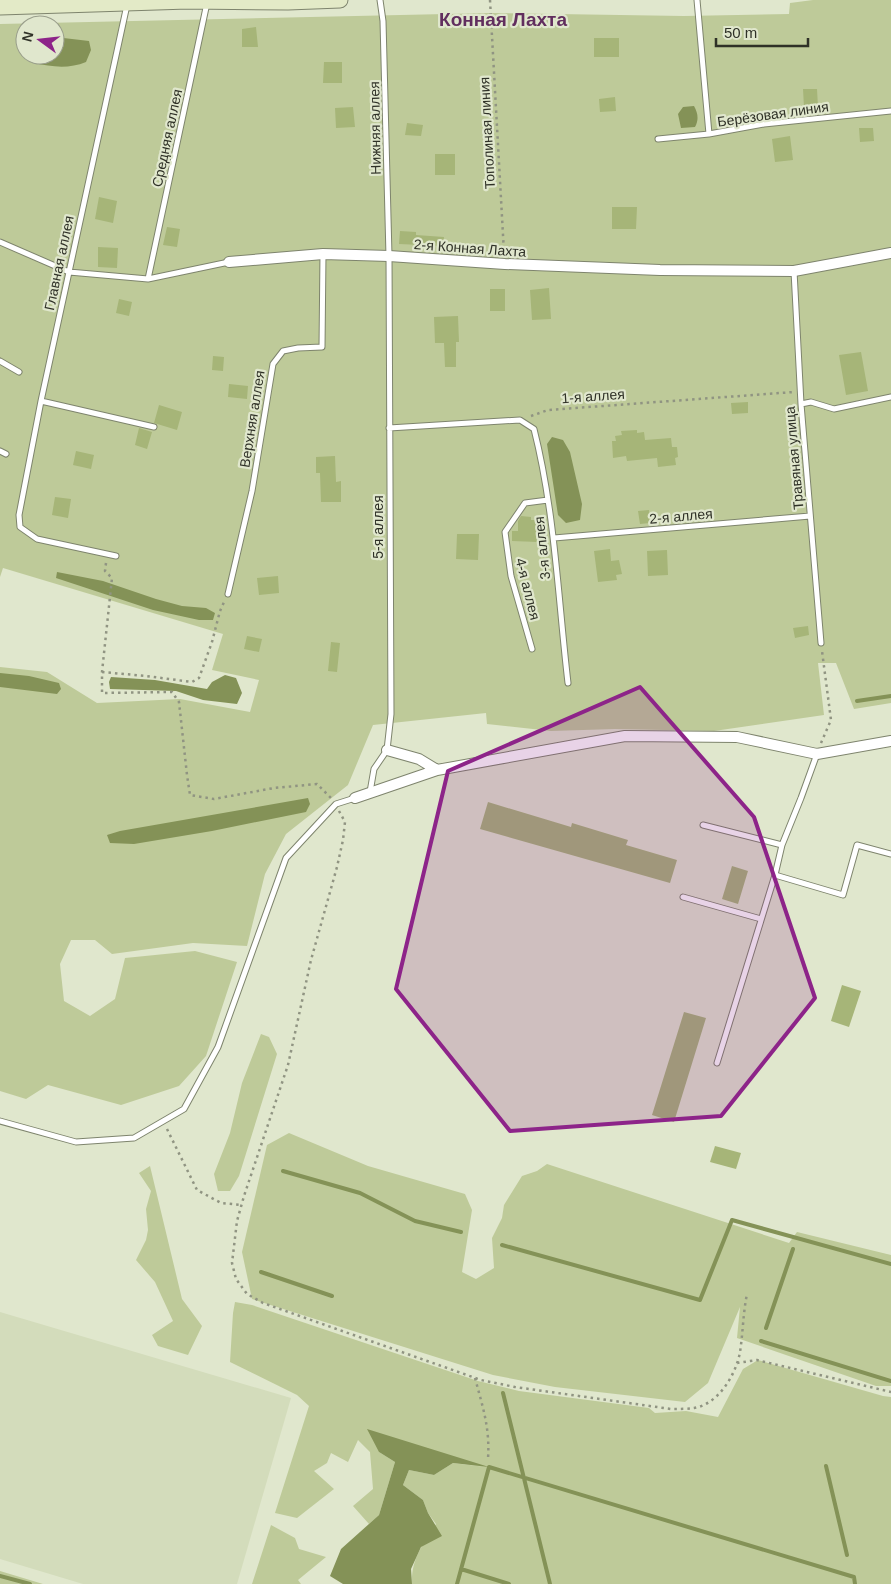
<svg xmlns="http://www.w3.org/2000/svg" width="891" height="1584" font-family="Helvetica,sans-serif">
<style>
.built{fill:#d3dcbb}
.green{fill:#beca99;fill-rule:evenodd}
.water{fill:#849257}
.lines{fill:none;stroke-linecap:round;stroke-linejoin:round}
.stream{stroke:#849257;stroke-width:4}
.building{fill:#a6b578}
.service-casing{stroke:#7e846d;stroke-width:7}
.minor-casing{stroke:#7e846d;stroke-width:12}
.secondary-casing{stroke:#7e846d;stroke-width:17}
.path{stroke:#909482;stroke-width:2.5;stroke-dasharray:2.5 4;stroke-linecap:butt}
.service{stroke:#fff;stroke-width:5}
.minor{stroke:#fff;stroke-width:10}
.secondary{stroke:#e3eac7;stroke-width:15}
.marked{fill:#8d2489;fill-opacity:0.2;stroke:#8d2489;stroke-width:4;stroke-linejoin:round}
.labels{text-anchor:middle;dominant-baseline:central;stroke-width:4.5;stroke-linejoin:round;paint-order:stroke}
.street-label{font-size:14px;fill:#2f3127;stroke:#e0e7cd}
.district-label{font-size:19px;font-weight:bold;fill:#612e5e;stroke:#e0e7cd}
</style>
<rect width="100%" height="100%" fill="#e0e7cd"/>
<!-- built -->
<path class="built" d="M0,1312L291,1398L237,1584H83L0,1559Z"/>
<!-- green -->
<path class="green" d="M813,0H891V703L854,709L836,663H818L824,715L714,731L615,729L551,731L487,724L486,713L373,725L348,785L286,834L265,874L247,946L193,943L112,954L95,940H71L60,964L64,1001L90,1016L115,999L125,958L195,951L237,962L206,1056L179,1086L121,1105L48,1085L26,1099L0,1091V667L47,672L97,703L180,699L250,712L259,680L212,670L223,634L3,568L0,577V24L491,13L684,16L789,14L790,3ZM25,25H55V55H25Z
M261,1034L269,1037L277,1054L239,1176L230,1191H218L214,1174L230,1133L242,1083Z
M289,1133L368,1166L465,1194L472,1210L462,1272L476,1279L494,1268L492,1238L502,1218L504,1205L522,1176L537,1171L547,1164L789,1243L797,1232L891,1255V1386H876L737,1338L740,1307L708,1383L685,1402L555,1387L493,1375L252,1299L242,1252L267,1145Z
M150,1166L182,1299L202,1326L188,1355L158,1346L152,1335L173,1321L155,1282L136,1260L146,1240L148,1230L146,1209L151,1191L139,1173Z
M235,1302L252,1305L478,1381L519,1391L649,1408L655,1413L686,1411L718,1417L743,1369L758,1360L883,1396L891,1397V1584H412C411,1559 423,1544 436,1524L428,1513L423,1500L403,1485L409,1470L434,1475L453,1463L486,1467L379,1452L395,1462L379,1515L369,1524L353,1506L373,1489L370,1452L358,1440L348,1462L331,1453L327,1463L314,1471L334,1489L297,1518L275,1513L309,1406L297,1395L230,1362L233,1313Z
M271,1525L295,1538L299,1549L326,1557L298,1580L301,1584H252Z
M0,1571L43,1584H0Z"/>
<!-- water -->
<path class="water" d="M55,37L89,41L91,50L86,62C69,69 52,67 34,63V55H55Z
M694,106C698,113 699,120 695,127L681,128L678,114L683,107Z
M552,437L563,440L570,452L582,504L580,520L566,523L558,515L547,444Z
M57,572L103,581L156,599L182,606L206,608L215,613L213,620H199L153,610L56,578Z
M0,673L29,676L59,683L61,689L57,694L0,687Z
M225,675L236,678L242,693L237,704L203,700L176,691L110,689L109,682L111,677L155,680L207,689L212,682Z
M308,798L310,804L306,812L212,831L134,844L110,843L107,835L120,831Z
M367,1429L489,1467L453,1463L434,1475L409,1470L403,1485L423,1500L428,1513L442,1536L421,1547L411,1569L412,1584H343L330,1576L341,1549L379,1515L395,1462L379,1452Z"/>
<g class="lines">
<!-- stream -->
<path class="stream" d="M857,701L891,696
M283,1171L360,1193L415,1221L461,1232
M502,1245L700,1300L732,1220L891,1264
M261,1272L332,1296
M766,1328L793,1249
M761,1341L891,1381
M503,1393L550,1584
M826,1466L847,1555
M461,1569L509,1584
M0,1576L30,1584
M457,1584L489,1467L854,1577L855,1584"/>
</g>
<!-- building -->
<path class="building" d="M256,27L258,47H242V29Z
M594,38H619V57H594Z
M324,62H342V83H323Z
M803,89H817L818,107H804Z
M615,97L616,111L600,112L599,99Z
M353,107L355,127L336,128L335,108Z
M407,123L423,125L421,136L405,135Z
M859,128H873L874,141L860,142Z
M790,136L793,160L775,162L772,139Z
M435,154H455V175H435Z
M99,197L117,201L113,223L95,219Z
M612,207H637L636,229H612Z
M167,227L180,229L177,247L163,245Z
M400,231L416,232V235L444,237L443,246L399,244Z
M98,247L118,248L117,268L98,267Z
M549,288L551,319L532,320L530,290Z
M490,289H505V311H490Z
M119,299L132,302L129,316L116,313Z
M458,316L459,342H456V367H445L444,343H435L434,317Z
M861,352L868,391L846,395L839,355Z
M213,356L224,357L223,371L212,370Z
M229,384L248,386L247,399L228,397Z
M748,402V413L732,414L731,403Z
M159,405L182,412L177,430L154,423Z
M139,428L152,432L147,449L135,445Z
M637,430V433L644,432L645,440L671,438L672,447H677L678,457L675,458L676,465L658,467L657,458L627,461L626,456L613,458L612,441H616L615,436L622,435L621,431Z
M76,451L94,455L91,469L73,465Z
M335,456L336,482L341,481V502H321L320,473H316V457Z
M55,497L71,499L68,518L52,515Z
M649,510L650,523L640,524L638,511Z
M521,516L531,517V520H535V524H538V542L512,541V531H518V521Z
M457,534H479L478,560L456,559Z
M610,549L611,561L619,560L622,574L616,575L617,580L598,582L594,551Z
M667,550L668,575L648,576L647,551Z
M278,576L279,593L259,595L257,578Z
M808,626L809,635L795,638L793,628Z
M247,636L262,639L259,652L244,649Z
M331,642L340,643L337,672L328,671Z
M488,802L571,827L572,823L628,840L626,845L677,860L670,883L480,829Z
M732,866L748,871L738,904L722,899Z
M842,985L861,991L849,1027L831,1021Z
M684,1012L706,1018L674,1122L652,1115Z
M715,1146L741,1153L736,1169L710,1162Z"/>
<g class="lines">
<defs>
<path id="service" d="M697,0L709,134
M658,139L709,134L764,124L891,111
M0,242L69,272L148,279L229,262
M794,271L801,404L821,643
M148,279L207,3
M0,361L19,372
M41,401L154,427
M801,404L811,402L834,409L891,397
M389,428L520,420L534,429C555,512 558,598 568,683
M0,451L6,454
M554,538L810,516
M116,556L37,539L20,527L19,515L41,401L127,5
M228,594L252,491L273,364L283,351L298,348L322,347L323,254
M532,649L511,576L505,532L525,503L548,500
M370,792L374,769L387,750L391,714L389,256L383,21L380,0
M703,825L782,845
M775,875L843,895L857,845L891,854
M683,897L761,919
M717,1063L775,875L782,845L801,798L817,754
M0,1121L76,1142L134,1138L184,1109L218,1047L286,858L336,804L355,798"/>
<path id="minor" d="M229,262L323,254L389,256L505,264L660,270L794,271L891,253
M387,750L419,759L437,770
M355,798L437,770L625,736L737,737L817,754L891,741"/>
<path id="secondary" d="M0,7L188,1L288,2L340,0"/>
</defs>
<!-- service casing -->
<use href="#service" class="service-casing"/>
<!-- minor casing -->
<use href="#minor" class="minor-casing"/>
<!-- secondary casing -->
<use href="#secondary" class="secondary-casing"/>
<!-- path -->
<path class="path" d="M490,0L504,253
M531,416L548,410L794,392
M106,563L105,571L112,578L102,672V693L172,692L179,702L187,775L190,795L214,799L274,788L317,784L331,798
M102,672L146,676L192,682L199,678L212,642L220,611L224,602
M821,743L831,720L822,651
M339,811L345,822L343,840L337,867L311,960L288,1065L244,1196L237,1221L232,1263L236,1279L247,1294L263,1303L481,1380L515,1387L671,1409C679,1409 687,1409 694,1408C719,1404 736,1374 740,1352C743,1333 743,1313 747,1294
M167,1129L197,1190L221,1203L241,1205
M737,1363L757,1360L891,1392
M475,1378C483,1408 490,1428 488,1459"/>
<!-- service -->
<use href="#service" class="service"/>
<!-- minor -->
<use href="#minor" class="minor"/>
<!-- secondary -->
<use href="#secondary" class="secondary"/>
</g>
<!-- marked area -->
<path class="marked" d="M640,687L754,817L815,998L721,1116L510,1131L396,989L448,771Z"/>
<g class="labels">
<!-- street labels -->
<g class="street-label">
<text transform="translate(773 114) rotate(-8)">Берёзовая линия</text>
<text transform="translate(375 128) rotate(-91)">Нижняя аллея</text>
<text transform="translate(487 133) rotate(-93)">Тополиная линия</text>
<text transform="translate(167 138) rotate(-78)">Средняя аллея</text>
<text transform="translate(470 248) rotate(4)">2-я Конная Лахта</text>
<text transform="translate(59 263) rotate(-78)">Главная аллея</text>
<text transform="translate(593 396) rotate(-4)">1-я аллея</text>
<text transform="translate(252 419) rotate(-81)">Верхняя аллея</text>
<text transform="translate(794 458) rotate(-95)">Травяная улица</text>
<text transform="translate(681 516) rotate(-5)">2-я аллея</text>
<text transform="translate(378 527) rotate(-90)">5-я аллея</text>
<text transform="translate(542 548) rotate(-96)">3-я аллея</text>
<text transform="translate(528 589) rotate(76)">4-я аллея</text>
</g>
<!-- district labels -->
<g class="district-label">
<text x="503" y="19">Конная Лахта</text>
</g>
</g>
<!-- north arrow -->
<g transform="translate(40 40) rotate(285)"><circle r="24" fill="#e0e7cd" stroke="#999e8b"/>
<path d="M0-4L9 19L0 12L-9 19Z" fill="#8d2489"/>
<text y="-8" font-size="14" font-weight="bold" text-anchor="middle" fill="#2f3127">N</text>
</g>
<!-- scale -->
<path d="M716 38v8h92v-8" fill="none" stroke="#2f3127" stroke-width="2.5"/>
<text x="724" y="38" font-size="15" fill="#2f3127" stroke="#e0e7cd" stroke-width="4" paint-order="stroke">50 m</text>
</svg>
